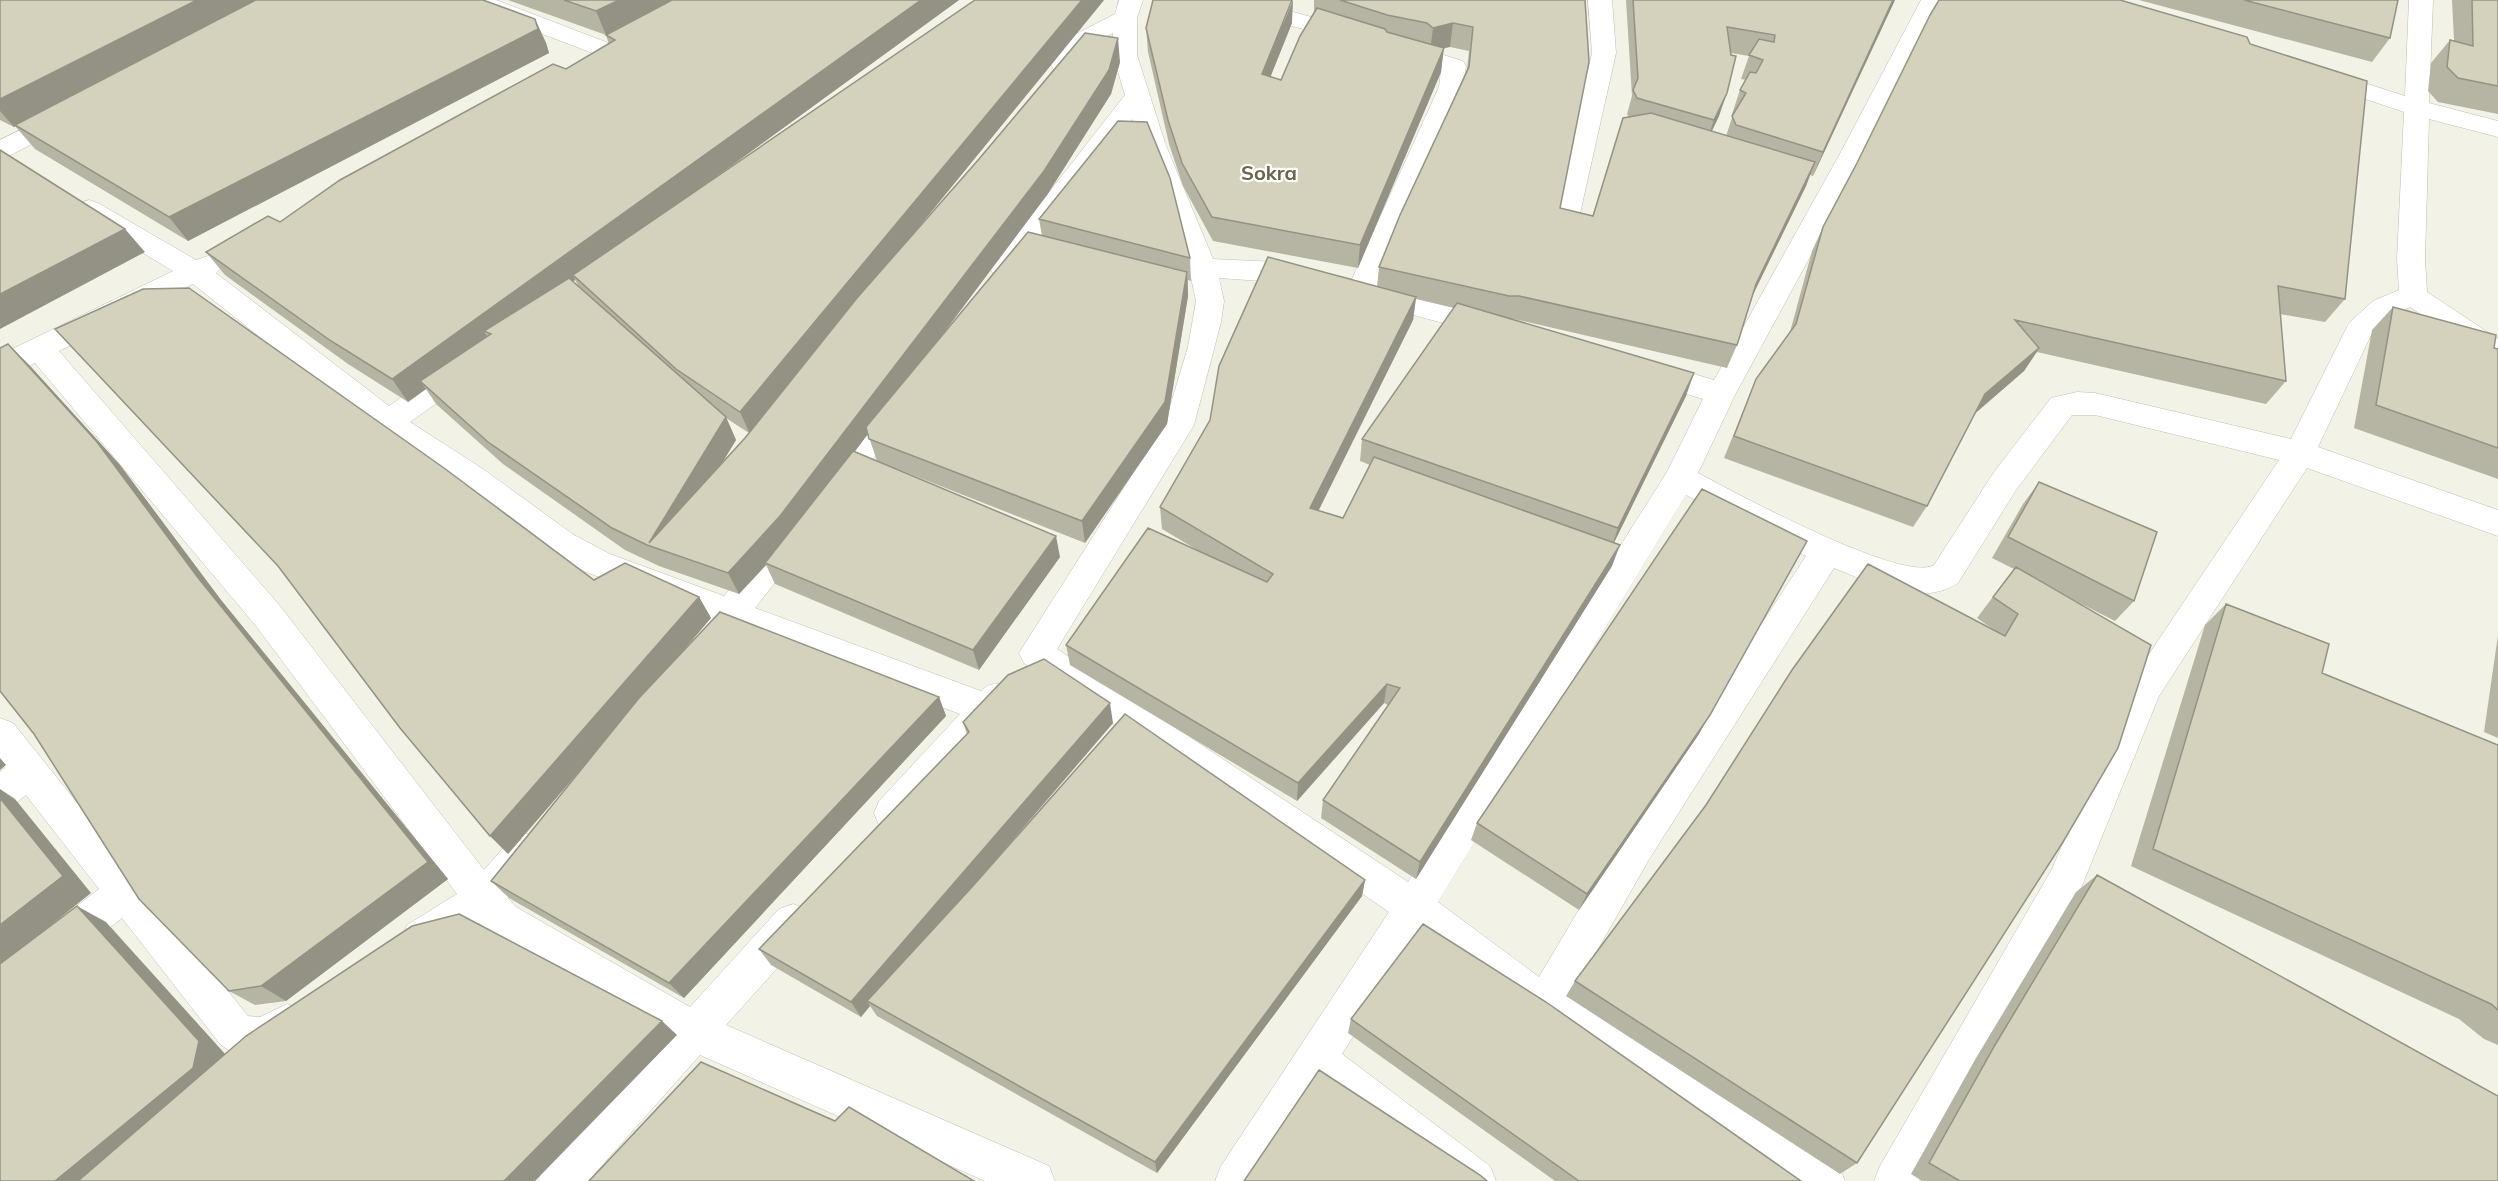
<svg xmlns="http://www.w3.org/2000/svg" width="2498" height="1181" font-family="Mulish,sans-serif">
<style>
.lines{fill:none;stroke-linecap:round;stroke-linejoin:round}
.minor-casing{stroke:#c1bfac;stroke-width:1}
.minor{fill:#fff;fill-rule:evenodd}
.wall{fill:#b6b4a2;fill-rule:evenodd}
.shaded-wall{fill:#949284}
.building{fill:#d4d1bc;stroke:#949284;stroke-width:1.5}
.labels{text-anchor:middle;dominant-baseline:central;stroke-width:4.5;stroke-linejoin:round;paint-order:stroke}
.far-district-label{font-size:20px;font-weight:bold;fill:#68644d;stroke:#fff}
</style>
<rect width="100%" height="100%" fill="#f3f2e7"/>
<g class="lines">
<defs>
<path id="minor" d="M463,0H496L611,44L615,49L611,54L603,56L595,54L467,5Z
M1119,0H1143L1137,18V55L1165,143L1213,259L1277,262L1352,279L1439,87L1441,70L1393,54L1389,49L1393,44L1401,42L1463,61L1466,66L1463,87L1377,286L1542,329L1714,380L1842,150L1921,0H1945L1868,150L1736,393L1698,473C1734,492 1903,584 1934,565L1994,472L2051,398L2077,392L2095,393L2291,439L2349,323L2373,301L2399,290L2397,259L2404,112L2315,82L2312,77L2315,72L2324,70L2405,96L2409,0H2433L2429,103L2498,121V137L2429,119L2425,259L2427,292L2498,339V363L2488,360L2410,307L2387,319L2371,335L2318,447L2498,510V536L2307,468L2159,696L2079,893L1919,1181H1874L1880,1166L2052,869L2133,678L2279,460L2095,415H2072L2016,490L1958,583C1919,608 1872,583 1834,568L1648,861L1570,998L1839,1166L1845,1181H1785L1530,1019L1419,934L1342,1054L1490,1166L1496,1181H1440L1320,1088L1261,1181H1215L1221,1166L1389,912L1024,663L1019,653L1165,423L1188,347L1196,301L1189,268L1139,143L1132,119L1014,275L1004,277L994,275L990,268L1125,95L1113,55V33C1106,37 1097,40 1091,45C1078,58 1076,75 1054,70L1051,65L1076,34L1115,14ZM1219,278L1277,282L1361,301L1540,349L1703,399L1667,472L1408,882L1057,649L1194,425L1221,322L1224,301ZM1686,495L1806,556L1622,837L1539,977L1438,902Z
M1211,0H1249L1359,30L1363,35L1359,40L1351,42L1215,5Z
M1588,0H1612L1616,53L1579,218L1575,224L1566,227L1557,224L1553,218L1592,53Z
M65,108L74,110L78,116L74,122L9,156L0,158V140Z
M89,200L98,203L196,260L211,255L221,257L225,264L216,273L389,406L455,360L465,357L475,360L480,368L475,376L410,422L483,469L574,535L610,554L724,596L785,524L796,520L807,524L812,533L807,542L755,608L981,691C990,682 998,683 1009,687L1014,698L1009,709L905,825L892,830L879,825L874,813L879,801L960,714L737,629C722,647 715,668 689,659L684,649L689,639L706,618L586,572L552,553L461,487L377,430L193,284L59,351L280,606L484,870L512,838L525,833L538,838L544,850L538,862L508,898L516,907L690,1007L779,909L793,904L807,909L812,922L807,935L726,1025L1049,1166L1055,1181H985L700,1055L588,1181H538L544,1166L663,1036L508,946L488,933L479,923L435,951L421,957L407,951L402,938L407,925L457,894L256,626L35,363L0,379V355L173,271L80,215L76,209L80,203Z
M897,395L908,398L912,406L908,414L843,497L832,500L821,497L816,488L821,479L886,398Z
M0,718L13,723L248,1016L260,1017L287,1004L301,1010L307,1024L301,1038C274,1055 247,1066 220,1044L122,918L14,1004L0,1009V965L99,889L26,795L13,805L0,809V772L5,768L0,761Z"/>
</defs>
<!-- minor casing -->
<use href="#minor" class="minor-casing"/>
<!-- minor -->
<use href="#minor" class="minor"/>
</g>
<!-- wall -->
<path class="wall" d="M0,0L535,19L546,43L549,53L188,241L35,149L15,126L14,127L0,120Z
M508,0H959L713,179L1104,0L916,230L1120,62L1111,94L1047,195L941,336L1042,236L1039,219L1190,258L1191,281L1188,280V296L1167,424L1085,543L877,461L868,434L854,452L1060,557L979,670L775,584L766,565L739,594L659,566L625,550L503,464L436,404L426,389L408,402L348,364L225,275L206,252L280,222L566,69L609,44L606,35ZM575,280L579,287L572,282ZM726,418L749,433L722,463L736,440Z
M1314,0H1585L1560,208L1593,216L1629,117L1627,114L1632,96L1626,0H1895L1813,176L1810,175L1806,186L1752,296L1737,345L1727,368L1514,319H1510L1686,396L1614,542L1612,566L1416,879L1321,818L1323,800L1388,705L1384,703L1297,801L1070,665L1066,645L1199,551L1162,529L1160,507L1377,287L1379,267L1467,69L1469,51L1450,47L1443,48L1441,72L1358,268L1213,241L1183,186L1169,144L1148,52L1146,28L1292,23L1270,77L1281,80L1314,12ZM1731,53L1749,56L1741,79L1746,80L1740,90L1732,114L1733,115L1726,136L1712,131L1719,116ZM1416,299L1454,308L1362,439L1360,461L1370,465L1343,518L1318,510L1413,320Z
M2139,0H2398L2390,38L2372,62Z
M2452,0H2498V114L2438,102L2428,91L2431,63L2450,40H2454Z
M1857,163L2345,299L2325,322L2280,314L2286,381L2266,404L2037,352L2024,371L1975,413L1927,506L1913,527L1724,458L1756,379L1790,332L1812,251L1823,227Z
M2393,307L2498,349V479L2354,428L2372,330Z
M8,344L31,367L120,465L221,600L448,879L286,1001L255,1005L229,991Z
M2039,482L2134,601L2115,621L2058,592L1857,1163L1840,1174L1566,996L1575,981L1994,630L1977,618L2014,569L1992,558L2023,504Z
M594,580L699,597L711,618L672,664L939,697L946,716L684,998L509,898L491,881L595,753L508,854Z
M2226,604L2322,673L2498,745V1045L2484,1039L2459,1019L2131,866L2205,625Z
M2498,635V738L2484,732Z
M963,722L1113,723L968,892L1365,880L1362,896L1157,1173L877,1016L870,1006L861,1017L771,965L759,949L967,734Z
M1699,734L1579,910L1471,840L1477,823Z
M2097,875L2498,1181H1922L1911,1174L1976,1058L2076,892Z
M1351,1019L1801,1181H1555L1348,1033Z"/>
<!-- shaded-wall -->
<path class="shaded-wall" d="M197,0H259L14,127L0,111V99Z
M619,0H676L606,35L596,11Z
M921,0H959L576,279L573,275L575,280L494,339L491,334L484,331L490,342L420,381L426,389L408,402L392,379Z
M1082,0H1104L750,434L740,412Z
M1293,0L1292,23L1262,98V74Z
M1893,0H1895L1813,176L1823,152Z
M535,19L546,43L549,53L188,241L169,217Z
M1453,23L1450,47L1430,51L1433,28Z
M1118,38L1120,62L1111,94L1047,195L790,538L765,563L766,565L739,594L728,573Z
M1444,48L1441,72L1358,268L1360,245Z
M1727,93L1719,116L1706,143L1714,120Z
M1815,162L1806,186L1747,307L1756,284Z
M125,229L145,252L0,329V294Z
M1187,272L1188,296L1167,424L1085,543L1082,521Z
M1416,297L1413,320L1309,530L1310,508Z
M8,344L31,367L120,465L221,600L448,879L286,1001L261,986Z
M2039,348L2024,371L1971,417L1985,394Z
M1694,373L1686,396L1611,549L1618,528Z
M726,417L736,440L668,552L649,543Z
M1056,536L1060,557L979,670L973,650Z
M1807,541L1699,734L1579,910L1587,894Z
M1620,545L1612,566L1416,879L1420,862Z
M699,597L711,618L508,854L490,836Z
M1387,684L1384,703L1297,801L1298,783Z
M939,697L946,716L684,998L669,983Z
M1110,703L1113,723L872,1004L867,1001L870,1006L861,1017L851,1002Z
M0,758L6,765L0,770Z
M0,789L15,799L91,893L0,966Z
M1365,880L1362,896L1157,1173L1155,1162Z
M77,906L106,922L226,1055L100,1181H55Z
M662,1021L677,1035L535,1181H504Z"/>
<!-- building -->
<path class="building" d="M0,0H197L0,99Z
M256,0H483L535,19L538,29L169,217L15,125Z
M564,0H619L596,11Z
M672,0H921L392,379L331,341L206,252L268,216L280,222L340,180L553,64L566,69L615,40L606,35Z
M975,0H1082L740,412L676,369L573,275Z
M1153,0H1292L1262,74L1281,80L1300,36L1317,8L1385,29L1387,32L1444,48L1360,245L1212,217L1182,163L1168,120L1146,28Z
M1340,0H1585L1589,62L1560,208L1593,216L1623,118L1651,113L1815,162L1756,284L1737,345L1519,296H1509L1379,267L1400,215L1469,67L1473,27L1453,23L1433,28L1427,23L1387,15Z
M1633,0H1893L1823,152L1736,125L1732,116L1746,93L1740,90L1750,72L1756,73L1763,60L1749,55L1759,39L1774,42L1775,35L1727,27L1731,55L1736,56L1727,93L1714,120L1637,98L1633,90L1638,78Z
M1939,0H2120L2247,37L2250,44L2367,81L2345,299L2278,286L2286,381L2015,320L2039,348L1985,394L1927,506L1734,436L1756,379L1796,324L1823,227L1857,163L1930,15Z
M2244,0H2398L2390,38Z
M2472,0H2498V86L2458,78L2447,67L2450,40L2473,46Z
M1085,33L1118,38L1109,70L1044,171L780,516L728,573L647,545L612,528L488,442L420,381L491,334L484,331L569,278L726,417L649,543L745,438L857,298L979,159Z
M1118,121L1147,122L1170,178L1190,258L1039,219Z
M0,150L125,229L0,294Z
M1028,232L1187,272L1165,402L1082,521L869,439L866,427Z
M1268,257L1416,297L1310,508L1343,518L1374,457L1620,545L1420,862L1323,800L1400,688L1387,684L1298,783L1066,645L1148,528L1267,582L1273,574L1160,507L1210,420L1219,366Z
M189,288L444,468L594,580L625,563L699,597L490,836L400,728L278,566L55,329L143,289Z
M1457,303L1694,373L1618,528L1362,439Z
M2393,307L2496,335L2494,348L2498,349V448L2376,405Z
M8,344L97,442L199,579L428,862L261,986L229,991L139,899L34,734L0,691V348Z
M853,451L1056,536L973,650L765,563Z
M2039,482L2157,532L2134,601L2008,537Z
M1702,489L1807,541L1710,715L1587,894L1477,823Z
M1868,564L2005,636L2018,614L1993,597L2016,567L2151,645L2118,748L2063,842L1857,1163L1575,981L1706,805L1792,670Z
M2226,604L2329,644L2322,673L2498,745V1010L2491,1004L2153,849Z
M720,612L939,697L669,983L491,881L639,698Z
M1044,659L1110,703L851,1002L759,949L969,732L963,722L1008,675Z
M1125,714L1365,880L1155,1162L867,1001L972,887Z
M0,798L63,876L0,925Z
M2097,875L2498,1096V1181H1960L1929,1163L1995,1045Z
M77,906L199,1041L193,1068L55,1181H0V964Z
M459,914L662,1021L504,1181H78L246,1036L412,926Z
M1423,924L1546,1002L1801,1181H1579L1351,1019Z
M701,1062L835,1121L849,1107L974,1181H589Z
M1319,1070L1480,1175L1487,1181H1244Z"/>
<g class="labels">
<!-- far-district labels -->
<g class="far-district-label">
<text x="1269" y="172">Sokra</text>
</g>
</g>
</svg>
